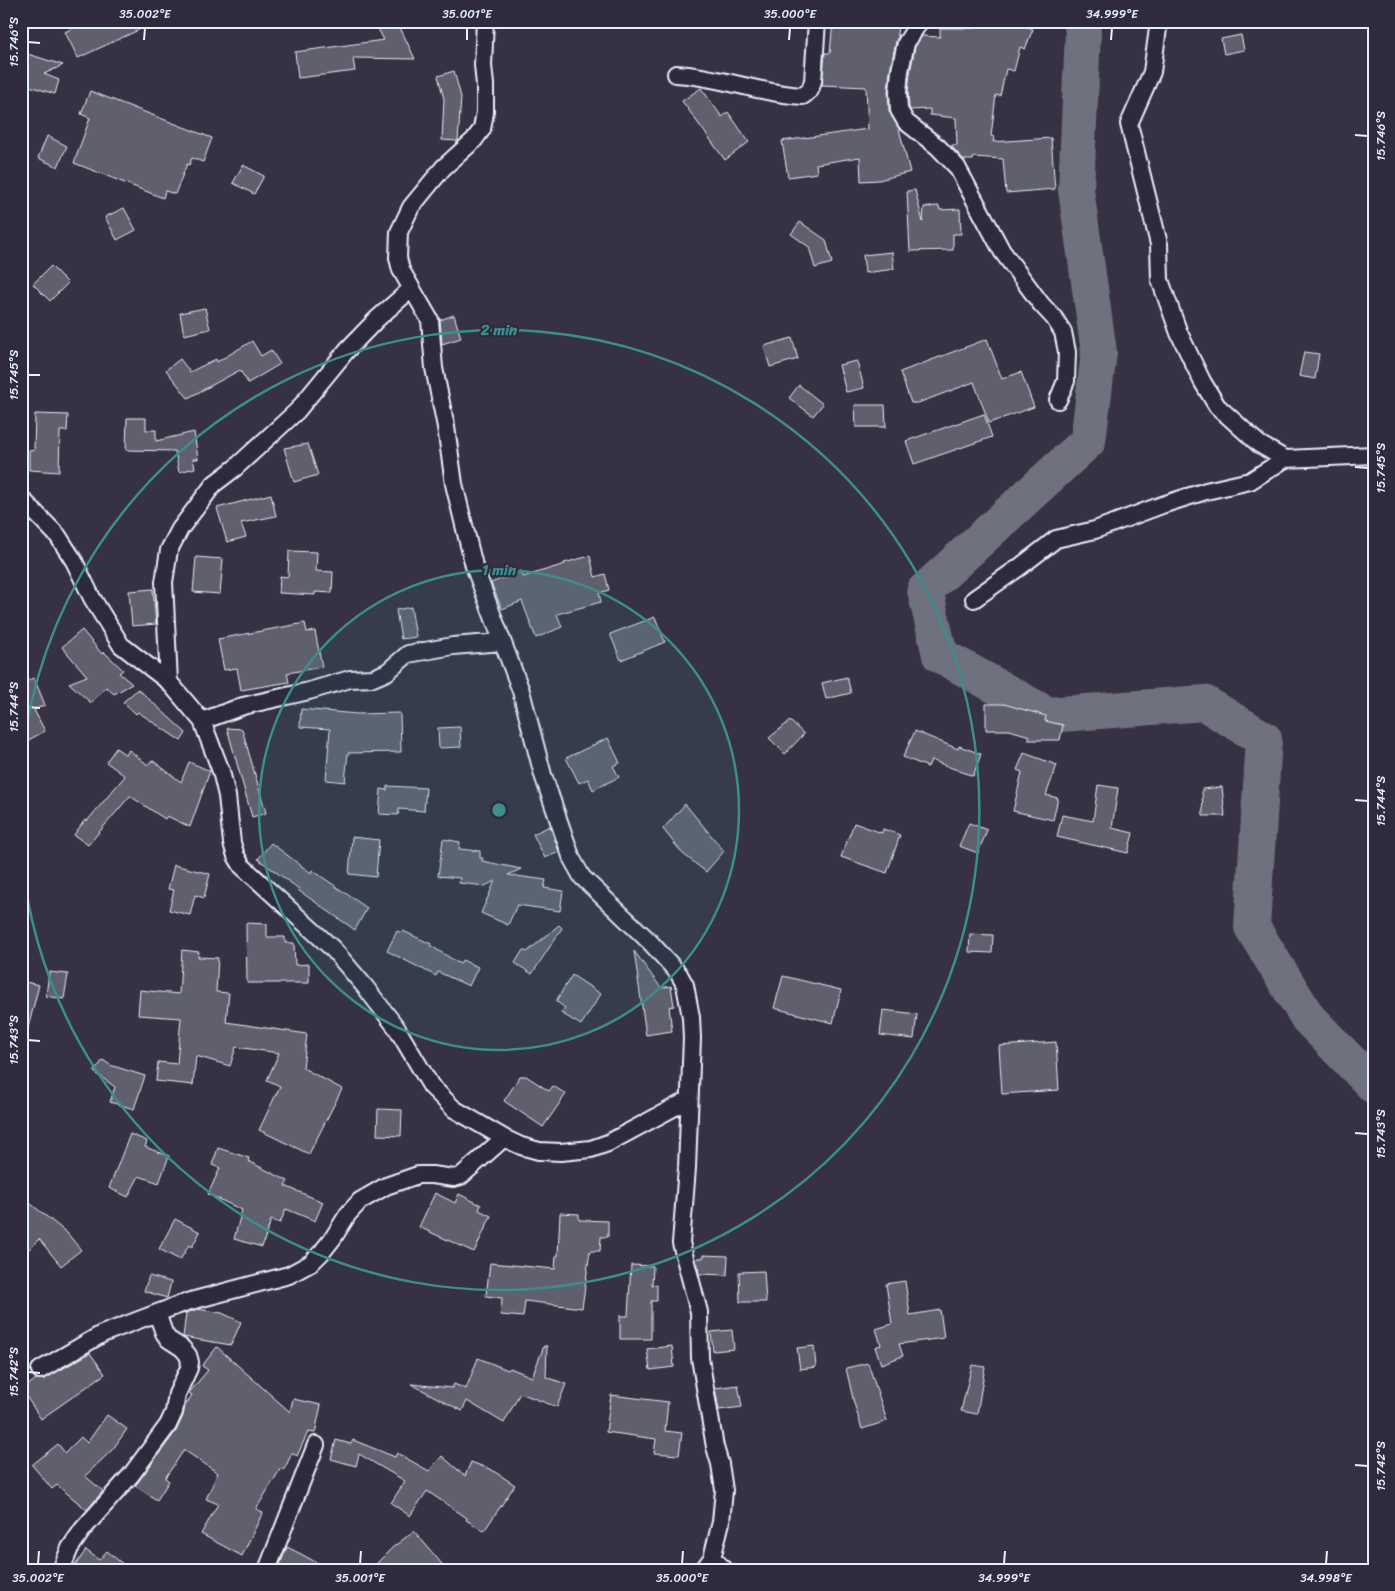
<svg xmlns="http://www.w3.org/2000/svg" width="1395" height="1591" font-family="Sriracha,sans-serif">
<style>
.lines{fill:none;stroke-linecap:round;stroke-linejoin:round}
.river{stroke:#70717f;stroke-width:36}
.building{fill:#605e6e;stroke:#e8f1f8}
.minor-casing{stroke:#e8f1f8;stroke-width:20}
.minor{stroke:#2f2a3d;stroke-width:16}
.ticks{fill:none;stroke:#e8f1f8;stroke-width:2}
.ring{fill:none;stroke:#3a8f8a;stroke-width:2.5}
.centre{fill:#3a8f8a;stroke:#2f2a3d;stroke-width:2.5}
.ring-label{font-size:15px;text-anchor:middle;font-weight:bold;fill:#3a8f8a;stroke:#2f2a3d;stroke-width:4.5;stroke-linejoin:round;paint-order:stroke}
.neatline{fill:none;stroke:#e8f1f8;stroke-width:2}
.ticks-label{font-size:12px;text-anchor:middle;fill:#e8f1f8}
</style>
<rect width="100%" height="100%" fill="#363244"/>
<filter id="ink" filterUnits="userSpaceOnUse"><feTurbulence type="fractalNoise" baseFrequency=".02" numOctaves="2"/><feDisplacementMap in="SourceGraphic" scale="10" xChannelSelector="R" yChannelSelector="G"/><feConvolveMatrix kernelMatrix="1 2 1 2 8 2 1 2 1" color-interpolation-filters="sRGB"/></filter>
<g filter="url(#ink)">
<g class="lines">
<!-- river -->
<path class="river" d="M1081,21L1083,32L1076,190L1099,352L1088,441L925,590L940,655L1048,715L1204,703L1264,739L1252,927L1308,1018L1374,1086"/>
</g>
<!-- building -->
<path class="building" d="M87,21H158L78,58L65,32Z
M374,21H397L415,59L353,58L355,71L298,78L295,52L384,40Z
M833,21H863V23L898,25L897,35H899L896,41L890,70L888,91L889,111L899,129L910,172L879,180L861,181L860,157L816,164L817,173L788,177L782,141L868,129L866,87L822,85L825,53H830Z
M977,21H1013L1033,29L1025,49L1020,47L1014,71L1006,69L1000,96L996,95L991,136L994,137L993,142L1051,138L1055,189L1006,193L1003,159L974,157L973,160H964L952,147V145H957L956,118L930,115V109L910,110L909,107L908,92L910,73L915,47L922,36L940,37V28H975Z
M1241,35L1244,50L1224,54L1221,39Z
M21,52L63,65L44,74L59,80L55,94L23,84L21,85Z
M454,71L461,97L458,141L442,140L444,99L438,76Z
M701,88L722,117L728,112L749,142L725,160L682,101Z
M90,91L212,138L203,162L192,158L189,165L187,164L175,194L165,191L163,198L74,163L90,118L81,114Z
M47,136L67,146L58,167L38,158Z
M243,165L264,176L254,194L233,183Z
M915,190L923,222L924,207L939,206L940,210L960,209L961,234H953V250L910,251L907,191Z
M124,208L136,230L117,240L105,217Z
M800,222L826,240L832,263L815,268L809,247L791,234Z
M892,252L894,269L865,273L863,255Z
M51,266L68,283L50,301L33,284Z
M205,308L210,329L184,335L180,313Z
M454,315L461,338L442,344L440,320Z
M792,338L798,359L770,367L764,346Z
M987,339L1002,379L1021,372L1034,407L989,423L974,382L918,403H911L900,372Z
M252,341L261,356L271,350L280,364L248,383L240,370L188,398L166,370L180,359L190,372L216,359L217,362Z
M1304,352L1319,354L1315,379L1299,376Z
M857,361L864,388L846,392L839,365Z
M799,385L823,404L813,416L789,398Z
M855,405H885L886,427H856Z
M35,414L68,415L67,431H60L59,472L29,470V450L34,451Z
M984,414L992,437L914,464L906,441Z
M127,418H146V430H156V441L194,432L198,459H193L195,468L179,472L175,451L126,450Z
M308,444L318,475L294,482L284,448Z
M271,494L276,516L241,523L246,537L227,542L217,508Z
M289,551L317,552L316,571L333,572L332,593L315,592V595L279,593L280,576L288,577Z
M590,556L595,577L605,574L609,590L599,593L601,602L557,614L562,627L536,638L522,601L502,609L491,583L521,571L523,577L565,564L564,563Z
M196,557L223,559L220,594L193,592Z
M153,589L156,624L132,626L129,591Z
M411,607L416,637L401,639L396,610Z
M655,617L665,642L621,660L610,634Z
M305,623L307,632L315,631L322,667L287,673L289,682L241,690L237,668L224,670L218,639Z
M82,630L102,654L104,652L123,670L119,673L132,684L114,694L106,687L91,703L69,683L87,676L62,647Z
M847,677L851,693L826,699L822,683Z
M34,678L45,705L34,710L45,731L21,744V683Z
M138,689L186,733L181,741L138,712L136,714L123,702Z
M986,704H1004L1046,716L1045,721L1063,725L1060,740H1028L1030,736L1009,730H986Z
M301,709L357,714L400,713L401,752L348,753L345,782L326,780L330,729L300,727Z
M790,721L804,734L785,754L769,738Z
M460,727L461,747L439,748L438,728Z
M227,728L242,729L266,813L252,817Z
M915,731L958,749L959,746L981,754L973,776L931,760L928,767L903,757Z
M608,738L620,763L613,766L619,777L593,790L588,779L579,783L566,758Z
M116,748L126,755L129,750L148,765L152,760L181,782L189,762L210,771L190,827L167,816L165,819L130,796L88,845L74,835L85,820L87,821L125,776L106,762Z
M1024,753L1057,765L1046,795L1058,798L1053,820L1013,811L1022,772L1017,770Z
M1098,785L1118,788L1112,828L1133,833L1128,853L1057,837L1062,815L1093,821Z
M387,786L426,788L424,811L399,809L398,815L379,814L381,789L387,790Z
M1222,787L1225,816H1203L1202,789Z
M685,804L724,851L706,872L682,853L663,829Z
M854,823L882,833L883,829L900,835L887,873L841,857Z
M969,823L987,830L978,853L959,846Z
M550,826L559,852L545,858L533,834Z
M352,837L379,840L376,877L349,874Z
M443,839L460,842L459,849L480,851V858H483L482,861L521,869L508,875L546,880L544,888L563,891L560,911L517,905L508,925L481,913L495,881L485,886L459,883L460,878L438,876Z
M271,843L311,873L312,870L367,908L355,930L298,890L299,889L258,859Z
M174,865L210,874L204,898L195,895L190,915L169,910L174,890L168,889Z
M246,923L267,924V937H285V943H294L295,965L309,964V983H247Z
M559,925L562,928L532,974L515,963L523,950L527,952Z
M397,931L402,933L403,931L431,944V946L460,964L462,960L478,967L469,986L438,972L436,976L387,951Z
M970,934L993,935L992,953L969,952Z
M182,950L199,952L198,957L218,958L216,992L229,993L226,1022L307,1034L303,1068L342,1089L309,1154L259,1130L280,1086L267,1080L279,1053L236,1047L230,1066L196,1056L193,1085L156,1081L158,1062L177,1064L181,1018L138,1015L140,990L179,994Z
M634,951L661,988L671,986L674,1006L669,1007L672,1031L646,1035Z
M49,972L68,974L64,999L46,996Z
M572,975L601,994L581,1025L561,1013L565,1008L556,1001Z
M783,976L841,990L833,1023L774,1008Z
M21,981L39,985L27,1032L21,1031Z
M883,1010L917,1014L914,1039L880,1035Z
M1056,1042L1059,1090L1002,1094L999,1046Z
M103,1060L110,1065L145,1076L134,1109L110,1102L115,1087L94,1072Z
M520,1076H526L549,1091L553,1086L566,1094L543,1127L504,1101Z
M378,1109L402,1110L401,1136L377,1135Z
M130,1134L147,1141L145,1147L169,1156L159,1183L139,1176L128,1197L109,1188Z
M218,1148L249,1158L248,1161L288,1181L285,1186L323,1202L315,1221L286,1209L280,1223L271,1220L262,1247L234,1239L242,1210L208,1194L220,1168L212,1165Z
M435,1193L455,1203L459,1194L481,1205L479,1210L491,1216L474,1252L419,1227Z
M21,1196L67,1233L81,1250L61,1266L39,1239L21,1257Z
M560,1213L579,1214V1220L608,1221V1237H601L600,1251H590L582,1308L525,1301L523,1317L501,1315L502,1298L486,1296L490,1263L555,1269L556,1256H558Z
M175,1219L200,1232L192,1247L189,1245L180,1260L159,1249Z
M703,1255L728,1256L727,1275L699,1274L697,1258H703Z
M631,1265L653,1266L652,1285H657V1301H651V1339H620V1316H628Z
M764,1271L766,1302H740L739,1272Z
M149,1276L171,1282L167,1298L144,1291Z
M905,1281L910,1315L940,1310L944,1338L899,1344L903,1356L881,1364L875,1347L881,1345L876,1329L892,1324L886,1284Z
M198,1309L222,1313L241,1322L231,1345L183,1337L186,1313Z
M732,1330L734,1349L713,1351L711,1332Z
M544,1346H547L546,1377L566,1384L557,1407L520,1393L504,1423L467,1401L462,1411L411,1384L452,1388L454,1384L466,1389L478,1358L508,1370L510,1368L532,1377Z
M672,1346L674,1367L650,1370L647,1349Z
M814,1346L816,1367L800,1369L797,1348Z
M217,1347L290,1412L293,1399L321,1405L315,1433L308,1432L297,1456L292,1453L284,1470L281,1468L256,1509L263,1512L242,1556L201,1534L218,1504L206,1499L218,1473L184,1450L165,1478L169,1481L157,1500L135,1486L176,1431L183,1416L185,1406L192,1395L189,1393L208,1370L202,1366Z
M90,1353L105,1374L41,1419L22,1390L36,1379H45Z
M868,1363L887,1421L862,1429L854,1403L846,1368Z
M972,1365L985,1367L977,1414L961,1411Z
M738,1385L742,1407L719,1410L715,1388Z
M611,1395L668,1402L665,1431L682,1433L679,1455L654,1453L656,1439L606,1432Z
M107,1415L127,1429L113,1449L85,1476L103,1491L87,1510L57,1485L52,1489L32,1465L58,1444L65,1453L81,1437L87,1443Z
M336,1440L351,1444L353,1440L395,1457L397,1453L429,1471L442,1456L465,1476L471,1462L492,1470L515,1485L484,1531L466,1520L467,1518L427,1491L410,1516L391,1503L405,1481L359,1454L356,1466L331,1459Z
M414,1531L447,1570H370L392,1548Z
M287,1547L301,1554L330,1570H284L279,1567Z
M86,1550L99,1560L107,1551L130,1570H72Z"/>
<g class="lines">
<defs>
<path id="minor" d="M485,21L483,65L485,85V112L482,129L474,140L443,168L411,207L399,232L398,258L401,270L430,320L434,368L446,427L454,484L474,566L521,691L543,775L572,859L582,877L650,942L679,974L685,985L691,1017L692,1038L687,1168L681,1243L699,1312L700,1358L715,1447L720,1464L724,1490L721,1522L712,1558L703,1570
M920,21L906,43L900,71L898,92L899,110L906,122L938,147L957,167L1002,251L1041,304L1054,318L1063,332L1067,352L1066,381L1058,400
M1159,21L1152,72L1129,124L1159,244L1160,280L1179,333L1202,381L1217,406L1259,444L1285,459
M676,74C719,76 760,94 803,96L810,90L813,81L817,21
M21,498L58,536L74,561L92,598L121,645L169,682L202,721L221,771L227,796L232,843L236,856L242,866L333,949L366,988L396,1027L431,1086L454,1109L504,1138L521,1146L539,1151L561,1152L591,1149L608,1143L688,1100
M974,599L1021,566L1056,539L1095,530L1162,505L1206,491L1250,481L1285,459L1374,455
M169,682L164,582L169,550L180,529L214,484L235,468L297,411L347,350L377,319L411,289
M202,721L243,706L309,691L350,679L373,678L387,672L408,654L453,646L502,642
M40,1370L102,1334L157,1313L187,1302L289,1275L311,1263L322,1252L333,1238L348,1214L360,1201L386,1186L418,1175H432L454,1178L461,1176L504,1138
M712,1558L725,1570
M61,1570L70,1548L83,1529L131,1475L168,1425L174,1412L177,1394L189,1368L190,1362L188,1355L182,1348L168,1339L164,1333L157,1313
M267,1570L316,1445"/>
</defs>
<!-- minor casing -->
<use href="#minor" class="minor-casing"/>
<!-- minor -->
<use href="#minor" class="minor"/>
</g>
</g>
<!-- ticks -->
<path class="ticks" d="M144,40L145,28M467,40V28M789,40L790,28M1111,40L1112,28M28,42L40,43M1355,135L1368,136M28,375H40M1355,467L1368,468M28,707L40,708M1355,800L1368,801M28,1040L40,1041M1355,1133L1368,1134M28,1372L40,1373M1355,1465L1368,1466M38,1564L39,1551M360,1564L361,1551M682,1564L683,1551M1004,1564L1005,1551M1326,1564L1327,1551"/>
<!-- distance rings -->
<circle cx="499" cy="810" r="240" fill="#3a8f8a" fill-opacity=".12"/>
<g class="ring">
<circle cx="499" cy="810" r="240"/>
<path d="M22 760A480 480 0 1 1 22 860"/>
</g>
<circle cx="499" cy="810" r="8" class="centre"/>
<g class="ring-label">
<text x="499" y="335">2 min</text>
<text x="499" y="575">1 min</text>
</g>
<!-- margin -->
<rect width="1395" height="1591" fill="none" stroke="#2f2a3d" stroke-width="55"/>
<rect x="28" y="28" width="1340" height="1536" class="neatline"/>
<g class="ticks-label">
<text x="145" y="18">35.002°E</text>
<text x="467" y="18">35.001°E</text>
<text x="790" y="18">35.000°E</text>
<text x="1112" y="18">34.999°E</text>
<text transform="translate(14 42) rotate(-90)" y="4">15.746°S</text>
<text transform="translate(1381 136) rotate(-90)" y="4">15.746°S</text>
<text transform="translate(14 375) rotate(-90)" y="4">15.745°S</text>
<text transform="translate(1381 468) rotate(-90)" y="4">15.745°S</text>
<text transform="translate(14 707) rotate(-90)" y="4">15.744°S</text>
<text transform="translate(1381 801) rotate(-90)" y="4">15.744°S</text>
<text transform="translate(14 1040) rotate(-90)" y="4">15.743°S</text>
<text transform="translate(1381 1134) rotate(-90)" y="4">15.743°S</text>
<text transform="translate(14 1372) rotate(-90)" y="4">15.742°S</text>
<text transform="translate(1381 1466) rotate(-90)" y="4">15.742°S</text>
<text x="38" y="1582">35.002°E</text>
<text x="360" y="1582">35.001°E</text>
<text x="682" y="1582">35.000°E</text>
<text x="1004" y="1582">34.999°E</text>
<text x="1326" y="1582">34.998°E</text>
</g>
</svg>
